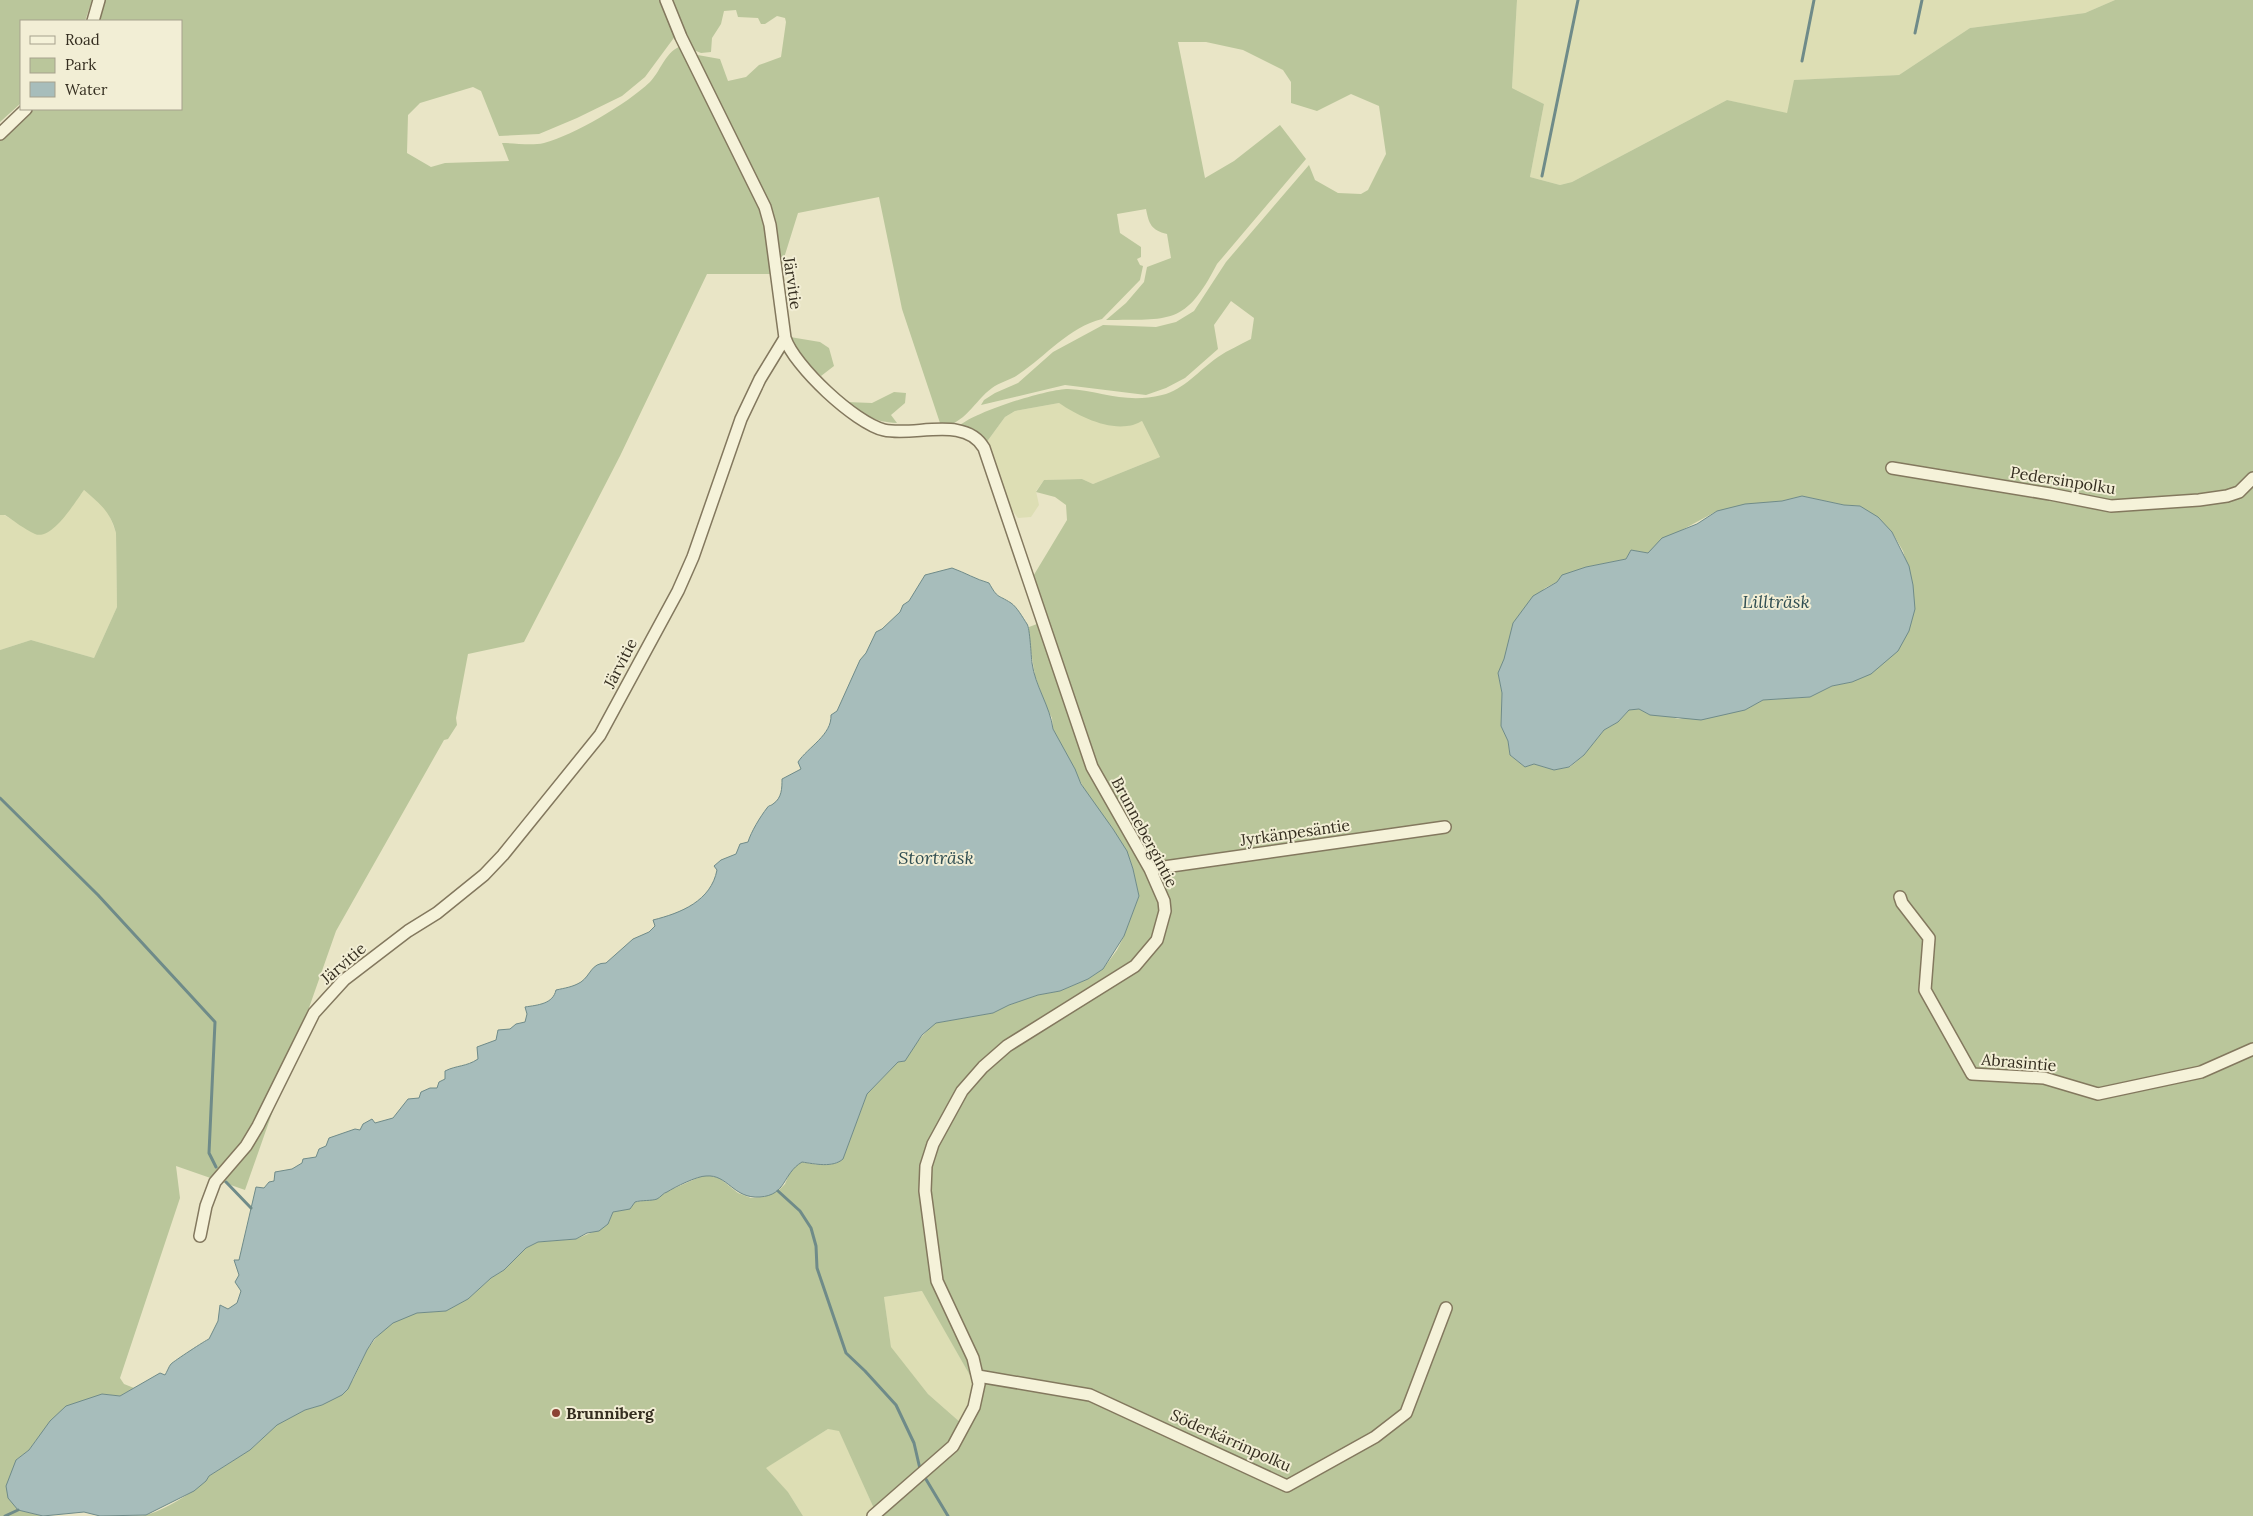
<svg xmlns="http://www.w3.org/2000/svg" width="2253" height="1516" font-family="Lora,serif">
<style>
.farmland{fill:#dddeb4}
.green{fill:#bac69b;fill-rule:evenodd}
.water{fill:#a7bdbb;stroke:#6f8b89}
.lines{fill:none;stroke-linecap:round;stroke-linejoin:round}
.stream{stroke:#6f8b89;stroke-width:3}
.minor-casing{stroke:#83785e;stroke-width:14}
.minor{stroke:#f5f2d9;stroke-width:11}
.poi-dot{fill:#8b4334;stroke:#f2eed5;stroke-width:2}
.labels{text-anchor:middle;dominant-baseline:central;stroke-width:4;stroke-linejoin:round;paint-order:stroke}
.street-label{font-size:16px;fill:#352e20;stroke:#f2eed5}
.poi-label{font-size:16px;font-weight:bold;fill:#352e20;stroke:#f2eed5;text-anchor:start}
.water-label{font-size:18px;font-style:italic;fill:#314f53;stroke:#f2eed5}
</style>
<rect width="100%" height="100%" fill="#e9e5c6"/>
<!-- farmland -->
<path class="farmland" d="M1517,0H2115L2085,13L1970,28L1899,75L1795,80L1787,114L1727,100L1572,182L1560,185L1530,177L1544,104L1512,88Z
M1059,403L1126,426L1142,421L1160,457L1093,484L1082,479L1044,480L1036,491L1039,505L1031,517L1018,518L1005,501L986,443L1005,417L1015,411Z
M84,490L107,509L116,533L117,607L94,658L31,640L0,650V515H4L36,534L65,514Z
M923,1291L972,1379L979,1384L961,1423L928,1394L891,1348L884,1297Z
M828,1429L839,1430L876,1513L873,1516H803L788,1492L765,1468Z"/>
<!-- green -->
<path class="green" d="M0,0H92L85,21H21V103L0,122Z
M104,0H662L676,35L645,77L622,96L577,118L539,134L499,136L481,91L473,87L420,103L408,115L407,153L431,167L445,163L509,161L502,143C515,143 531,146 544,143C574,135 627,104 650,82C660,72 665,53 679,47L684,50L765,212L772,274H707L620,456L524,642L468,654L456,718L457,725L448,739L444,740L336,931L245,1190L176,1166L180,1198L120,1378L124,1384L134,1388L120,1396L102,1394L36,1440L29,1450L16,1460L18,1510L43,1516H0V650L31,640L94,658L117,607L116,533C110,511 101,505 84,490C75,502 52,541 35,534C24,529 14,521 5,515H0V141L33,109H181V21H97Z
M670,0H1517L1512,88L1544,104L1530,177L1560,185L1572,182L1727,100L1787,113L1794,80L1899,75L1970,28L2085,13L2115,0H2253V1516H873L876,1513L839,1431L828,1429L766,1468L788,1492L803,1516H133C137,1515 141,1516 145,1515C160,1513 202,1488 209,1476L250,1450L278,1424L305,1410L322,1405L353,1380L367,1350L390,1319L417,1313L446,1311L468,1299L491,1278L504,1270L526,1248L538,1242L576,1239L593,1232L609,1222L613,1212L629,1209L635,1202L656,1199L666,1192L704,1175L718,1177L738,1193L751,1198L764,1197L778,1191L785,1184L792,1167L802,1162C815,1165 833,1168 843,1159L867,1094L898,1062L905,1061C913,1047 923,1033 936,1023L993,1013L1009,1005L1038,995L1060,991L1088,979L1103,969L1117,950L1124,936L1139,896L1133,869L1127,852L1113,829L1089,798L1053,729L1052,718L1047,709L1035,676L1029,639V627L1037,624L1026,588L1067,520L1066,505L1055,497L1036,492L1044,480L1082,479L1093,484L1160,457L1142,421C1138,423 1132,426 1127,426C1104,429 1077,415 1059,403L1015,411L1005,417L986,443L957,428C970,413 1047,389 1068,389C1103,391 1124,404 1162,395C1184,390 1199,370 1218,357C1228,350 1240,345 1251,339L1254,318L1231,301L1214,325L1218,349L1185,378L1166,388L1146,395L1065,385L981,405L984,400L995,393L1018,383L1053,352L1103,325L1156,327L1176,322L1194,311L1226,262L1309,165L1315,180L1338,193L1361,194L1368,190L1386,154L1379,106L1351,94L1317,111L1291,103V82L1283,70L1243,50L1206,42H1178L1205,178L1234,161L1280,125L1306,159L1217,264C1185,326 1170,319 1106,320L1126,303L1144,282L1147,267L1171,258L1167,234C1151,230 1149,224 1146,209L1117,214L1120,233L1141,247V257L1137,259L1140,265L1143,266L1140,280L1102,319C1069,327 1046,356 1019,374C1011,380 1000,382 992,388C975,400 964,426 941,426L902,309L879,197L798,213L779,274L773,218L692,54L720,59L728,81L746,77L759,65L781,57L786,22L785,18L777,16L765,24H761L758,18L738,17L736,10L724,11L721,24L712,38L711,52L701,53L691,49ZM1802,496L1844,505L1860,506L1892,532L1903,551L1913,585L1898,651L1852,682L1832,686L1810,697L1763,700L1745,710L1678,719L1662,714L1650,715L1639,709L1629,710L1618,722L1604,730L1584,755L1570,767L1554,770L1534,764L1525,767L1510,755L1508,741L1501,726L1502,693L1498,673L1505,659L1513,623L1545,588L1557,582L1562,576L1586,567L1626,559L1631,550L1648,553L1680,531L1717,511L1782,501ZM922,1291L972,1379L977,1398L961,1423L928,1394L891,1347L884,1297Z
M790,337L820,342L829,348L834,366L821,376C808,364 796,354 790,337Z
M894,392L906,393L905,403L891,415L897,423C874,422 864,415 846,402L872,403Z"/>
<!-- water -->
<path class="water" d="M1802,496L1844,505L1860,506L1878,517L1892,532L1909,566L1913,585L1915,609L1909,631L1898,651L1871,674L1852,682L1832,686L1810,697L1763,700L1745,710L1701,720L1650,715L1639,709L1629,710L1618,722L1604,730L1584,755L1569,767L1554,770L1534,764L1525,767L1510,755L1508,741L1501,726L1502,693L1498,673L1504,659L1513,623L1533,596L1557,582L1562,575L1586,567L1626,559L1631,550L1648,553L1662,538L1697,524L1717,511L1745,504L1782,501Z
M952,568C966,573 975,579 989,583C998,599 997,594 1011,603C1017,607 1023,618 1027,624C1030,628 1031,656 1032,663C1035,686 1050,706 1053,729L1075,769L1081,784L1113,829L1127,851L1133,869L1139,896L1124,936L1103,969L1088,979L1060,991L1038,995L1009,1005L993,1013L936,1023L922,1035L905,1061L898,1062L867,1094L843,1159C833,1168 815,1164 802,1162C782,1174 787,1195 760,1197C733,1199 728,1174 706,1176C697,1176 675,1187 667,1192C663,1193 661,1197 657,1199C652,1201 641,1200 635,1202L630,1209L613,1212L608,1224L599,1231L587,1233L576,1239L538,1242L526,1248L504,1270L491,1278L468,1299L446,1311L417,1313L393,1323L374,1339L367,1350L348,1389L342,1395L322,1405L305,1410L277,1425L250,1450L209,1476L206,1481L194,1491L146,1515L100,1516L84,1512L43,1516L18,1510L8,1498L6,1486L16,1460L29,1450L50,1421L66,1406L102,1394L120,1396L160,1373L165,1375C167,1372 169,1366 171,1364C174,1361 206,1340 209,1339L218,1321L220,1305L228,1309L237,1303L241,1291L235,1282L239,1275L234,1260H239L256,1187L264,1188L269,1182L274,1181L275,1172L292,1169L302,1163L303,1159L316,1157L319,1149L326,1146L329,1138L355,1129L360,1130L363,1124L372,1119L375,1123L393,1118L408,1099L419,1098L421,1092L430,1088H437L439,1082L445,1079V1071C457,1065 466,1067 478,1059L477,1047L496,1040L498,1030L510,1029L516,1024L525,1022L527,1014L525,1007C538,1005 553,1004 556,990C565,988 573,987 581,982C591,975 591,963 606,963L633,939L649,932L655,926L653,920C681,913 711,901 717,870L714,866L721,860L736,854L740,844L748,842C751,832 760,817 767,808C770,804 769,807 773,804C782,798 782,788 782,779L801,769L798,762C808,747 832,735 831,715L837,711L860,660L866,653L876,632L882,629L900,612L903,605L909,601L925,575Z"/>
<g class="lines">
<!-- stream -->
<path class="stream" d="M1915,33L1922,0
M1802,61L1814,0
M1542,176L1578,0
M0,798L98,895L215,1022L209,1153L216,1167
M226,1182L251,1208
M778,1191L800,1211L811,1228L816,1246L817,1268L846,1353L865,1371L896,1405L914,1443L920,1469
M924,1476L948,1516
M5,1516L18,1510"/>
<defs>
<path id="minor" d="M666,0L681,37L765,207L770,225L785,338C794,366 855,423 884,430C914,437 965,415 984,448L1092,767L1150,869L1164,901L1165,911L1157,940L1135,966L1007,1046L983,1067L962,1091L933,1144L926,1166L925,1191L937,1281L973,1358L979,1384L974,1407L953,1446L873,1516
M93,21L99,0
M0,134L26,109
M1892,468L2050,494L2111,506L2199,500L2227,496L2239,492L2253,478
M1150,869L1445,827
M1900,897L1902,903L1929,938L1925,990L1972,1074L2044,1078L2098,1094L2201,1072L2253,1049
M200,1236L206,1206L215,1182L246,1146L258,1126L314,1013L344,980L408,931L437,913L484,875L503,855L600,735L678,591L693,557L741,419L760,379L785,338
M978,1376L1090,1395L1287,1486L1375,1437L1406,1413L1446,1308"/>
</defs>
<!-- minor casing -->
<use href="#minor" class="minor-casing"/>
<!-- minor -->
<use href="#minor" class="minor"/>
</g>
<!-- markers -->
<circle class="poi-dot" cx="556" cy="1413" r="5"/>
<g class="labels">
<!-- street labels -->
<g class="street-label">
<text transform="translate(793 283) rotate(82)">Järvitie</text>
<text transform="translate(2063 480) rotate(9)">Pedersinpolku</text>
<text transform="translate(620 663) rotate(-63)">Järvitie</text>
<text transform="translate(1145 832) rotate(62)">Brunnebergintie</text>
<text transform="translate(1295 832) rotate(-8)">Jyrkänpesäntie</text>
<text transform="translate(343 963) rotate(-41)">Järvitie</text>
<text transform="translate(2019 1062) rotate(5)">Abrasintie</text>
<text transform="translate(1231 1440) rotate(24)">Söderkärrinpolku</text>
</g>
<!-- poi labels -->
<g class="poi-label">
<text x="566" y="1413">Brunniberg</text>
</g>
<!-- water labels -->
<g class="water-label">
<text x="1776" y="601">Lillträsk</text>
<text x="936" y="857">Storträsk</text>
</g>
</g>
<!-- legend -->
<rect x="20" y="20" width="162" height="90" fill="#f2eed5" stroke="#a6a18d"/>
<rect x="30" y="36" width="25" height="8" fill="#f5f2d9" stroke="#a6a18d"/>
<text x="65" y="45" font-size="15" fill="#352e20">Road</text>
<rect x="30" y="58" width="25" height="15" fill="#bac69b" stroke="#a6a18d"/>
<text x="65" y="70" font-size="15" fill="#352e20">Park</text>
<rect x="30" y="82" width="25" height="15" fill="#a7bdbb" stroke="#a6a18d"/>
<text x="65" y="95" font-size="15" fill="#352e20">Water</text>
</svg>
